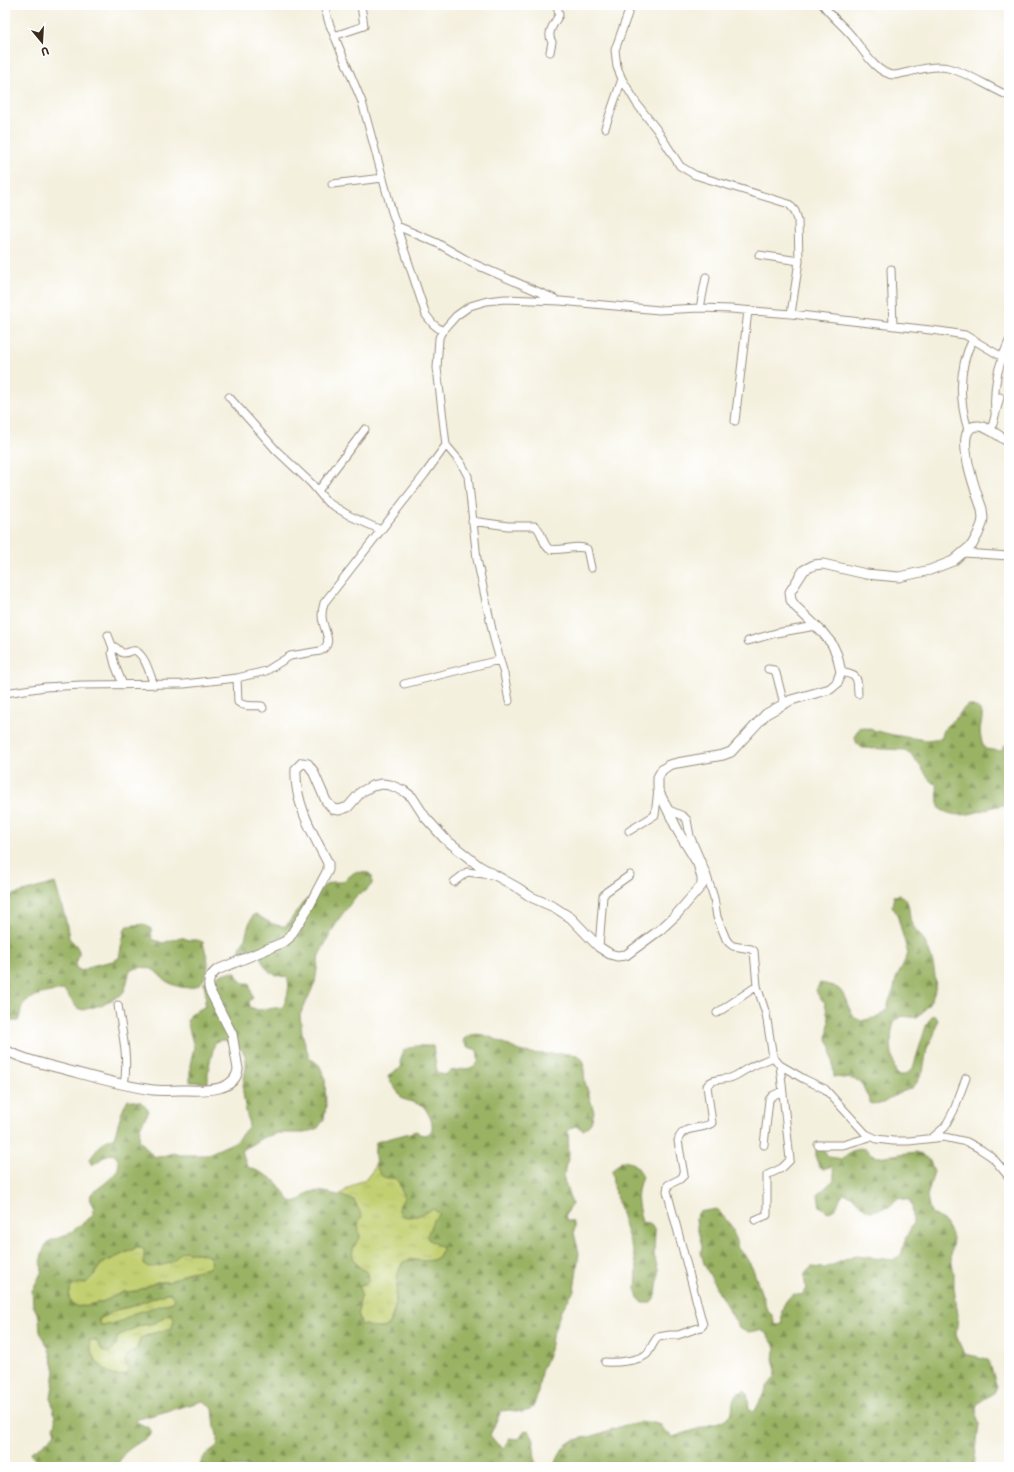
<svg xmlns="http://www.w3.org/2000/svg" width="1014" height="1472" font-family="'Shantell Sans',sans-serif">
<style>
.grass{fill:url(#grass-tufts);stroke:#7e7d48}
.forest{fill:url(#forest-firs);stroke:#6a6e41;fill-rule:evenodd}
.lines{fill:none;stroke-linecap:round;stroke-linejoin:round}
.street-casing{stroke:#988d7e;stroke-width:9}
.secondary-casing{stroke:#988d7e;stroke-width:11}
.street{stroke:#fff;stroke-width:7}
.secondary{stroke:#fff;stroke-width:9}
</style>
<defs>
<pattern id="grass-tufts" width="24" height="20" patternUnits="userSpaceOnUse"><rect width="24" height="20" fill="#c2d072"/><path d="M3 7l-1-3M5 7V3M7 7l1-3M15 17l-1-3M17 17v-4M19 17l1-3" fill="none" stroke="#a8b362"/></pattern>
<pattern id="forest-firs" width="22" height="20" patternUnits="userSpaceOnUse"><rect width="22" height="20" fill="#99b264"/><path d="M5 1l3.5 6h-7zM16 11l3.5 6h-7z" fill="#7e9152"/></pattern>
</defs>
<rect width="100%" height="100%" fill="#fff"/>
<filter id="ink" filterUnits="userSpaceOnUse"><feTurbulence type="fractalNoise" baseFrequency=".025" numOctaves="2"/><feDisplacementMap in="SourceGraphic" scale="8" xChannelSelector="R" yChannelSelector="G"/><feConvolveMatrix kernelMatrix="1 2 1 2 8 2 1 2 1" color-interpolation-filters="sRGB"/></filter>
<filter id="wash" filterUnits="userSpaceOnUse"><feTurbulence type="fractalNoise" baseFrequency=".012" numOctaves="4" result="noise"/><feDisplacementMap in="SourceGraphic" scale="16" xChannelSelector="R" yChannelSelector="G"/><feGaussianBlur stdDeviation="0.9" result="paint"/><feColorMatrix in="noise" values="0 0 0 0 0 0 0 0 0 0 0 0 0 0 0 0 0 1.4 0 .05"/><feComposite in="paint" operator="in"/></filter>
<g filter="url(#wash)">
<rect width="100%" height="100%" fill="#f4f0de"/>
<!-- grass -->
<path class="grass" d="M376,1162C381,1174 380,1178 395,1178L399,1183L404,1198L398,1209L417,1216L433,1209L440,1214L428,1239L442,1248C440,1265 421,1261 409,1259C405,1264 399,1269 398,1275C396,1287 397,1325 382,1328C376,1329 367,1326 361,1324L358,1313L361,1295L359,1286L368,1282L369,1279L368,1273C353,1264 346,1253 360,1238L358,1224L339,1195L356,1183L366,1179L373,1170Z
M136,1248H143L145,1251L144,1264L184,1251L193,1253H203L209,1256L212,1263L209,1268L186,1273L169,1282H157L137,1291L124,1292L102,1302L78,1307L73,1304L69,1299L70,1289L72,1286L94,1275L101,1264Z
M166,1293H170L175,1299L173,1302L132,1314L124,1320L108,1325H101L99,1323V1319L116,1310L130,1307Z
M171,1314L174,1319L172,1329L150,1334L141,1338L136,1350L125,1362L129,1370L126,1375L113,1376C97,1363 92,1361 89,1340H96L102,1350L108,1353C114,1349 117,1346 117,1338L122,1334L142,1325L155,1323L165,1316Z"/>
<!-- forest -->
<path class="forest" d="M969,705C987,709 982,716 980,730C980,736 982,743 985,749L1001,751L1004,746L1009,743V805C990,804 970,819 952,814C947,813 944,811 940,809L938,803L937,785C923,777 920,759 905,750L862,748C853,742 853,734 861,727L893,735L926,740L942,738C944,723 948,727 956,718C961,713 962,708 969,705Z
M355,872L369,873L372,876V884L366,891L357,895L338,920L319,955L315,983L300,1015L302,1033L309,1057L319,1065L325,1077L326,1106L324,1119L318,1128L305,1133H278L262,1138L241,1151L248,1167C254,1169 269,1176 274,1180C280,1186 285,1194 290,1201L298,1202C302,1199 306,1193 311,1192C320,1189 345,1197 354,1200L362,1216L358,1224L360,1238C346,1253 353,1264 368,1273L369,1279L368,1282L359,1286L361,1295L358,1313L361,1324C367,1326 376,1329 383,1328C398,1324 396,1286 398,1273C399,1270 401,1265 403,1262C416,1256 440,1269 442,1248L428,1239L427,1236L433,1220L440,1214L433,1209C422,1214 414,1219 402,1216L398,1209L404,1198L399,1183L395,1178C391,1178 386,1179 382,1176C375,1170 373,1150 376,1142L417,1131L419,1134L426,1135L431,1132C435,1123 428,1114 424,1106L403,1099C401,1097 389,1080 388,1077L390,1074L401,1068L400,1062L404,1050L414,1046H433L437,1073L445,1075L450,1071L471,1068L479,1062L477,1050C471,1048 465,1047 463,1040C480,1023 508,1049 524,1052C539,1055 556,1053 571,1054L577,1055L583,1060L585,1082L594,1112L591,1123L584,1130L576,1126L568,1130L569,1156L565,1168L564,1180L572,1204L565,1216L567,1220L572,1221L575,1226L574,1233L579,1253L574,1291L561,1311L552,1337L550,1350L541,1372L538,1392L534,1405L530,1410L522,1412L509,1410L501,1411L490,1435L497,1444L504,1449L509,1438L519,1439L525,1431L528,1430C535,1436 534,1457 536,1467H200C200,1457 211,1451 218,1445V1439L215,1427L213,1409L209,1405L203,1401L135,1420C140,1425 146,1425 151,1430V1435C140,1443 119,1451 118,1467H38L31,1452L43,1445L56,1433L54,1427L56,1423L51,1398L55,1371L49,1349L40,1332L39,1317L33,1305L32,1291L42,1271L41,1258L45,1246L49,1241L67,1235L91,1217L94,1212L93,1206L90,1201L91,1194C102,1185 131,1168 113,1154L107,1155L92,1165L90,1159L102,1143L114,1137L124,1106L128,1100L141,1102L149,1111L140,1127L139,1139L153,1156L159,1157L173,1153L179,1155H206L235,1142L249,1126C247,1115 244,1103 243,1092C242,1073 256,1054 232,1043C226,1040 222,1039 215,1042L208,1070V1083L190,1082V1065L194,1047L187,1021L192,1013L204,1007L206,996L204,982L225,973L235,972C239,979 240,984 249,983L253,998L249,1001L250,1007L258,1010L283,1007C287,997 291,987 287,977C265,974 267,969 257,951L247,954L239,951C241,945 245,940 246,935C248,927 249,923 253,915L256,914C265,920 275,927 286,926L303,903L327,884L332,882H342ZM136,1248H143C146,1253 141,1262 146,1266C150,1269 170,1264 173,1261C178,1257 177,1254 184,1251C192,1253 201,1253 209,1256L212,1263L209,1268L186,1273L169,1282H157L137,1291L124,1292L102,1302L78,1307L73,1304L69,1299C70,1285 72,1284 86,1283L94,1275L101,1264ZM166,1293H170L175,1299L173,1302L132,1314L124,1320L108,1325H101L99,1323V1319L116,1310L136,1305ZM171,1314L174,1319L172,1329L150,1334L141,1338L136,1350C124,1355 123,1358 129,1370L126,1375L113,1376C97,1363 92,1361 89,1340H96L102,1350L108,1353C114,1349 117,1346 117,1338L122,1334L142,1325L155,1323L165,1316Z
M55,883L66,921L69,938L76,945L79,951V955L76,964V968L82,971L91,966L113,961L119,958L125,928L128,926L144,924L151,929L152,939L163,943L181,937L189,940H197L203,942C204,949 208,957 208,963C208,990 185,993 166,981C160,977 156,969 148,968C143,966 135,969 130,970L125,990L121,995L101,1005L83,1010L77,1008L64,990C53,991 28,995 22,1006C20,1011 21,1016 18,1021H12L5,984V897Z
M900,895C911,898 908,914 911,922C913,928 918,931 921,936C929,947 934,964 935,977C937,990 933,1001 924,1010C922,1013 919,1017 915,1017C909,1018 903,1014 897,1019C887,1028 892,1064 897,1075H904L909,1072L913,1068L926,1026L933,1015L938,1019L934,1035L927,1048L923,1072L916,1084L912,1088L899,1093L883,1103L871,1104L861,1082L853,1079L834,1077L831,1047L827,1039L829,1021L825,1003L818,995L816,990L820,983C826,984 837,986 841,991C848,1000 848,1016 861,1021L878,1017L887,1009L889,1001L894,989L896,979L908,954L897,914L892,906L894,896Z
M819,1148L823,1150L829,1157L842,1159L850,1152L859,1148L866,1149L870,1153L877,1157L916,1152L930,1160L934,1172L927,1196L930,1212L944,1221L953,1238L951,1257L954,1274V1288L958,1315L956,1335L964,1354L984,1358L989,1361L997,1387L995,1392L978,1403L976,1409L979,1424L974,1467H553C558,1461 560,1449 567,1444C576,1438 586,1438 596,1435C618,1428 638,1417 661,1425L664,1431L673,1437L725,1420L732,1413L733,1401L736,1394L745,1390L747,1393L749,1409L755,1411L767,1387L775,1377L776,1371L773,1358L776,1348L766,1333L760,1330L748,1332L740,1329L719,1293L704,1264L701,1252L702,1246L697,1227L696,1218L699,1212L717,1209L732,1227L738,1249L744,1254L753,1269L767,1310L772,1315L775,1324L778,1325L782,1323C780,1311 783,1302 793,1294L802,1295L806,1288C804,1277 802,1274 812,1267L825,1268L855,1256L893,1260L901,1255L906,1237L913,1224L912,1205L909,1200L898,1198L889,1207L872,1211L866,1210L853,1197L844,1193C836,1200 841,1209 828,1212L820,1206L818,1194L834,1180V1172L832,1166L823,1169L820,1168L816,1159V1150Z
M621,1161C633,1162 638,1165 642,1176C635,1196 637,1202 642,1222L651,1225L655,1230L654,1255L658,1270V1279L656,1295L651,1303H643L638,1298L636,1291L637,1270L635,1258L624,1224L613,1183L612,1171Z"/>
</g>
<g filter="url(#ink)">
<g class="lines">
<defs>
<path id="street" d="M324,5L329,23L362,102L392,212L397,226L437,243L472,263L555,299
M631,5L615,50L617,67L622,79L637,104L657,130L680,166L695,175L789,204L795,211L798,220L799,261
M823,5C831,16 841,24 850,34C861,46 875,74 894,75C898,75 904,73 909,72C920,69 936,65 948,68C971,74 988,87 1009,96
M334,36L364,26L361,5
M550,52L552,42C546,33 554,24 559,15L557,5
M605,128L622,79
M332,184L383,178
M396,225L426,315L433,324L442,331
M759,255L799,261L791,314
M891,269L893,326
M700,308L706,277
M229,397L276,450L312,484L327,502L350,516L381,530
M995,413C993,385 998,366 1009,341
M735,421L748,311
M968,430C959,400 958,368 973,339
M991,431L1000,397
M446,445L461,463L468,476L477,559L494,639L504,674L509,701
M318,491L365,429
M472,521L508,526H535C543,531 541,542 549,549C561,552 576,544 587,549L591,568
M964,553L1009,556
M108,635L113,648L112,653L115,665L123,685
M748,641L776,633L816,626
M113,648L115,647C118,649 120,652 123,653C127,654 132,649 136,651C146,657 150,675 154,685
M768,669L774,670L776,673L784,704
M841,672C859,676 857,676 858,694
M237,678L238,702C245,708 254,705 262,706L263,708
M404,684L499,660
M5,693L45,687L81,685L184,684L237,678L266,671L290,656L320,651C334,644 325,633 323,622C321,616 322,610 324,603L425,474L446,445L437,368L439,338L441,333L456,316L470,306L487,301L505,299L560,301L659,310L700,308L731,309L791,314L939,331L965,335L1009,361
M667,809L683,816L687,820L690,836L706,873L714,898L717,917L726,939L729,943L733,946L751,949L754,951L757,986L717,1013
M629,831L655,815L658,790
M454,882L467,872L492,875
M599,947L603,896L606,892L630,875
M757,986L766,1014L773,1057L780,1065L804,1079L825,1089L866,1134L877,1139L893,1141H909L944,1137L967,1142L980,1149L992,1157L1009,1177
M118,1005C122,1032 129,1058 124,1085
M932,1138L945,1127L954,1110L966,1078
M764,1145L769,1100L772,1096L782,1091
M818,1145H843L870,1137
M755,1220L767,1215V1175L782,1168L790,1160L780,1065
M605,1362C615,1363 639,1361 647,1354C651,1349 653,1342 658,1337L670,1335H678L701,1327L703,1325L667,1191L668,1185L680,1179L684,1175L678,1141C682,1124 700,1131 712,1123L707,1086C712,1078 722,1080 730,1078C737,1076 741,1072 747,1069C755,1064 765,1061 773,1057"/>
<path id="secondary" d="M5,1050C23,1059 43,1064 63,1069C93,1077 123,1086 153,1090C162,1091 172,1090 181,1090C199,1090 235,1094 238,1069L232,1034L210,991C207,982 209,976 217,970L284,942L289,938L308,908L328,870V863C313,834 294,803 296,769L302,763L308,764L313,771L326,801L333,809L339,810L348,807L361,792L372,786L382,784L390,785L404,791L412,797L425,817L444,838L479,866L518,888L531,897L554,907L571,918L599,947L610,954L617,956L626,955L661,929L676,915L702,885V878L698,864L679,833L658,790V777L662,770L669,765L677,763L723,755L731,752L766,714L791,700L830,689L837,683L841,672L837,655L832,644L823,633L795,606L791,600L790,592L804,570L814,565L823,564L866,574L899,577L930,570L953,561L972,545L978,534L982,524L983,518L982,509C978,497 949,423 979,426C989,427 1000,437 1009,442"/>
</defs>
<!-- street casing -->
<use href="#street" class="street-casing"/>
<!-- secondary casing -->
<use href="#secondary" class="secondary-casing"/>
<!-- street -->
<use href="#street" class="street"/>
<!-- secondary -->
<use href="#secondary" class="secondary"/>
</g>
</g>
<!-- margin -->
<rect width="1014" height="1472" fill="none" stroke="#fff" stroke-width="20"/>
<!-- north arrow -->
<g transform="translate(42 42) rotate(162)" stroke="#ffffff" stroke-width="3" paint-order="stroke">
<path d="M0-3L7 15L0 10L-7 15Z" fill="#3b2a1e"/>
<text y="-6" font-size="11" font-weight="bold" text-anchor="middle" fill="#3b2a1e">U</text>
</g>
</svg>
